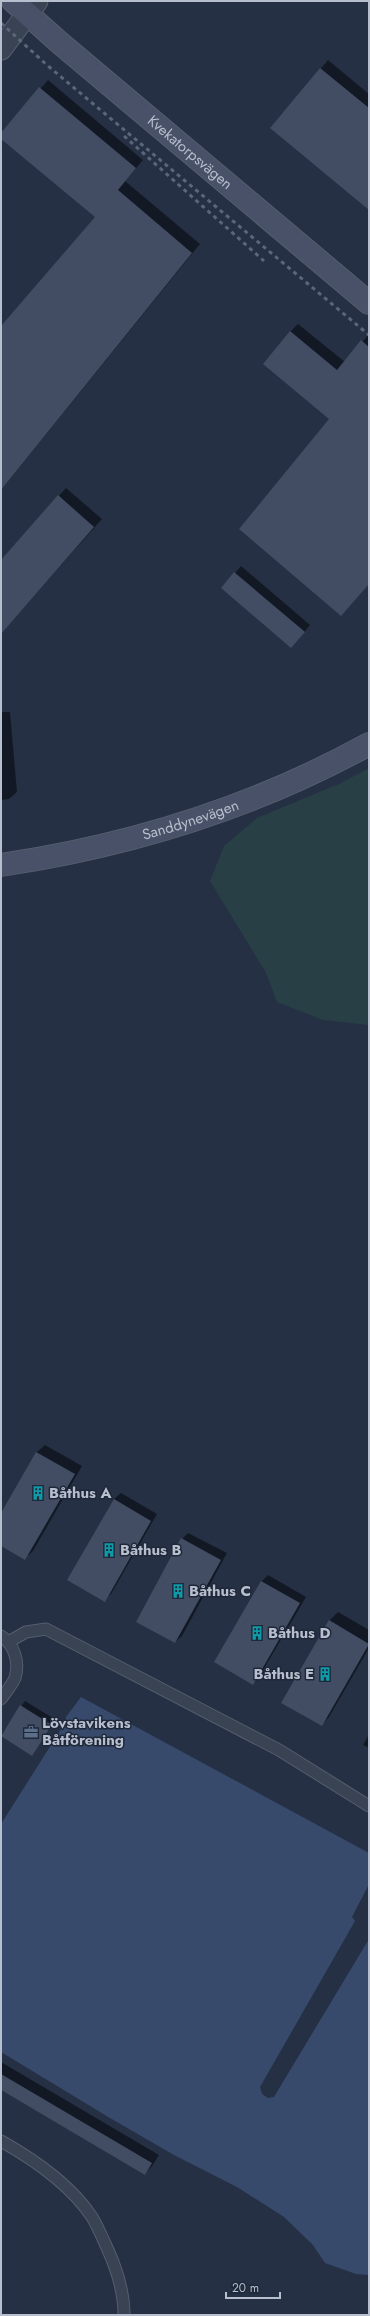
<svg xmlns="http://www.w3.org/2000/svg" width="370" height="2316" font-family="Jost,sans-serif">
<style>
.green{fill:#273f45}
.water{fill:#384a6c}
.shadow{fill:#0007}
.building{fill:#424d64}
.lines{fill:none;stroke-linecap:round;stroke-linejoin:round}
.lane-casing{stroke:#555e6e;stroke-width:13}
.street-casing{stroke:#555e6e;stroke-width:23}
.secondary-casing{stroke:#555e6e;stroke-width:24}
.lane{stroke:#3a4353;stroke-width:11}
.street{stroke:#3a4353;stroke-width:21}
.secondary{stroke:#485167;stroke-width:22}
.rail{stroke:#5c667a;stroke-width:3;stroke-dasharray:4 4;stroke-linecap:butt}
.labels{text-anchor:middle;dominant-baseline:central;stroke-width:3;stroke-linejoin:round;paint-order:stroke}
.street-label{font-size:15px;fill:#b7becd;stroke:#1e2839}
.poi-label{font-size:15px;font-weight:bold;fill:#b7becd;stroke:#1e2839;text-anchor:start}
</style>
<rect width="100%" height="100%" fill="#253044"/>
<!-- green -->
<path class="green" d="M369,768V1025L323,1020L277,1002L266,973L210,881L224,846L257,818L341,783Z"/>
<!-- water -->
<path class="water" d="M81,1697L369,1853V1884L352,1917L355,1921L260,2087L262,2094L268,2098L274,2097L369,1939V2275L356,2274L325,2263L313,2245L284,2217L237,2187L174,2155L110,2118L1,2052V1824L65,1723L66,1717Z"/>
<!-- shadow -->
<path class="shadow" d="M328,60L369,94V209L271,127Z
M48,80L143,160L125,181L200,244L1,490V327L96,217L1,137V134Z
M298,324L345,362L369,334V583L331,419L290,332Z
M66,488L102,519L1,633V561Z
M241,566L310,625L298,640L222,588Z
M1,712H10L17,792L9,799L1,800Z
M45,1445L82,1466L33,1551L25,1558L1,1544V1515L37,1452Z
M121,1493L157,1514L111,1594L104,1600L114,1499Z
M188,1533L227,1553L182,1636L175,1642L182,1539Z
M268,1575L306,1597L259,1677L253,1684L215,1662L262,1581Z
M338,1612L369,1630V1648L329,1717L321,1725L282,1703L330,1620Z
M25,1701L56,1720L32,1755L1,1735Z
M369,1734V1748L363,1745Z
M1,2062L159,2155L152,2166L145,2174L1,2090Z"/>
<!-- building -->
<path class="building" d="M320,68L369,108V210L270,128Z
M39,87L136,168L118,190L192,253L1,490V326L95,217L1,139V133Z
M290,331L337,370L361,340L369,347V584L341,616L239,529L329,419L263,364Z
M58,495L94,527L1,634V560Z
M234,572L305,632L291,648L221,588Z
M36,1452L75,1474L25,1560L1,1546V1513Z
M114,1499L151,1521L105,1602L67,1580Z
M181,1538L221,1560L175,1643L136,1622Z
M261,1581L300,1603L253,1685L214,1662Z
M329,1620L369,1644L322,1726L281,1703Z
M20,1705L52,1725L32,1756L1,1736Z
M1,2074L152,2163L145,2175L1,2090Z"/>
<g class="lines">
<defs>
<path id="lane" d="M1,1636C14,1644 20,1662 15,1678C12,1685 5,1693 1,1699
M10,1641L26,1632L46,1629L279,1750L369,1806
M1,2141C35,2160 70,2184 92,2217C98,2227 103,2239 108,2250C117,2270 124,2293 124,2315"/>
<path id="street" d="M1,49L37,1"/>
<g id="secondary">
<path id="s1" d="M13,1L60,43L369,303"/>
<path id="s2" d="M1,865C129,846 255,807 369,744"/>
</g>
</defs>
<!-- lane casing -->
<use href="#lane" class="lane-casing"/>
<!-- street casing -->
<use href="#street" class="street-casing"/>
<!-- secondary casing -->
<use href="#secondary" class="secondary-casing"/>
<!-- lane -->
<use href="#lane" class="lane"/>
<!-- street -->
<use href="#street" class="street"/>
<!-- secondary -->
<use href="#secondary" class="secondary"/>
<!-- rail -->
<path class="rail" d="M1,23L48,66L369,335
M124,136L264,261"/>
</g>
<!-- icons -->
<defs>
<symbol id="building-bare" viewBox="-9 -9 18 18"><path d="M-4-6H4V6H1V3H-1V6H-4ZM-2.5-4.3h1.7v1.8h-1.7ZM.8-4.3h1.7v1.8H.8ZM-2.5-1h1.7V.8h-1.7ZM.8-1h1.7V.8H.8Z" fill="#0f9aa8" stroke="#1e2839" stroke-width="2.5" paint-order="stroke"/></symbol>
<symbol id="office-bare" viewBox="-9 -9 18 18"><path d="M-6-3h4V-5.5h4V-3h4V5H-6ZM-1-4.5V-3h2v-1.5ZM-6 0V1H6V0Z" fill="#5c6f8a" stroke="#1e2839" stroke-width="2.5" paint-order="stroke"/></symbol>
</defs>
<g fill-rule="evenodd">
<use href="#building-bare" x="28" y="1483" width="20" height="20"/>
<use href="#building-bare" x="99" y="1540" width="20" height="20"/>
<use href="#building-bare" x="168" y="1581" width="20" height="20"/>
<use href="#building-bare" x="247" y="1623" width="20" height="20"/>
<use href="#building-bare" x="315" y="1664" width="20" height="20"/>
<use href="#office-bare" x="21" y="1722" width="20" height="20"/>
</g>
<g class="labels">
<!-- street labels -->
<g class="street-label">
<text stroke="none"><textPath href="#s1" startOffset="233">Kvekatorpsvägen</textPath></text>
<text stroke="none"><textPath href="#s2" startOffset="195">Sanddynevägen</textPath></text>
</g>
<!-- poi labels -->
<g class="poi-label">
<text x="49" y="1493">Båthus A</text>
<text x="120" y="1550">Båthus B</text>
<text x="189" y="1591">Båthus C</text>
<text x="268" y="1633">Båthus D</text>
<text x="314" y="1674" text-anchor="end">Båthus E</text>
<text x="42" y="1723">Lövstavikens<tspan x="42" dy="17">Båtförening</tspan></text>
</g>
</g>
<!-- border -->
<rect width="370" height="2316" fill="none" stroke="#b7becd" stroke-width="4"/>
<!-- scale -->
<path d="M226 2292v6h54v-6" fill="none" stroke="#b7becd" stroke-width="2"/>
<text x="232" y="2292" font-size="12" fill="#b7becd" stroke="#1e2839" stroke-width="3" paint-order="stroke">20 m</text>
</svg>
